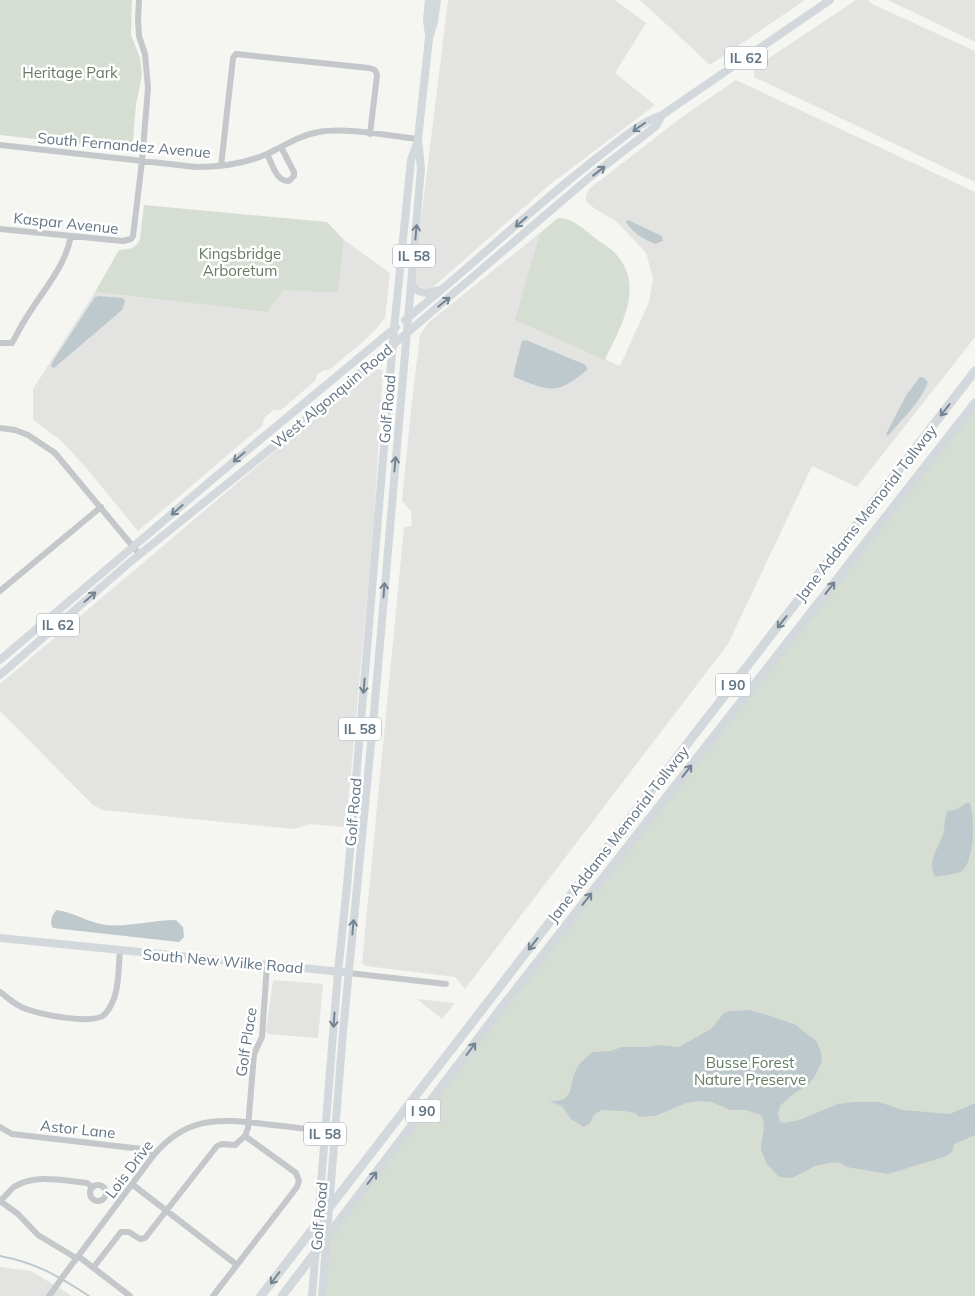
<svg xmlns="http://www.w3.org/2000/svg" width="975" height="1296" font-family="Mulish,sans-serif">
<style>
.built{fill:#e3e4e2}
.green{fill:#d6ddd2}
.water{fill:#bec9ce}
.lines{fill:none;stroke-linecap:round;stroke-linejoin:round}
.stream{stroke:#bec9ce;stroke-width:2}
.minor{stroke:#c4c8cb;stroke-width:6}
.major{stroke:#d3d8dc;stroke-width:8}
.highway{stroke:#d3d8dc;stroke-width:9}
.oneway{stroke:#738491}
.labels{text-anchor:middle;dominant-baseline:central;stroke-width:5;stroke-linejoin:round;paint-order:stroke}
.shield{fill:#fff;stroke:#919ea9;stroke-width:1}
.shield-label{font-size:14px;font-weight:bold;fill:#627584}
.park-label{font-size:15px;fill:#667b61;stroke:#fff}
.street-label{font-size:15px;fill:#627584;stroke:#fff}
</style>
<rect width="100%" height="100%" fill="#f5f5f1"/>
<!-- built -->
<path class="built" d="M448,0H615L646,23L615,73L655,105L548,186L431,289H426L415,284L414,278Z
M640,0H805L710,65Z
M856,0H868L870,3L975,51V182L754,77V68Z
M888,0H975V42Z
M736,80L975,192V337L857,487L812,466L728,644L465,989L455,977L366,966L362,963L404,527L412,526L411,511L402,501L411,410L420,335L429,322L540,233L516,320L620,366L649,302L653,278L646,253L616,221L595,209L586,201V195L589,189L682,117Z
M344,240L390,273L385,318L377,328L365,340L329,370H324L317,375L315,381L281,410H274L264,418L262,426L138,531L83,464L60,440L33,420V389L95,292L266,312L283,289L338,293Z
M376,369L383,370L374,520L346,827L310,824L294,829L103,810L93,805L0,711V684L275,451Z
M273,980L323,984L318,1038L269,1034L266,1031Z
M417,999L455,1003L442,1019Z
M0,1267L31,1271L72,1296H0Z"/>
<!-- green -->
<path class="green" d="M0,0H132L131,35L140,58L142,75L136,104L132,150L0,135Z
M144,205L327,222L344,240L338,293L284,290L267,312L95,292L119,250C129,249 136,249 140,239Z
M558,218C572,217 585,230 595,238C603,244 614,250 619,258C644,290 619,329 605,360L515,320L540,233Z
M975,405V1296H322L327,1238Z"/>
<!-- water -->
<path class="water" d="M628,220L662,236L663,241L655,244C643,239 633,233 626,222Z
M99,296L123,298L125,301L122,310L54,368L52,367L51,364L95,297Z
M526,340L586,365L587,370C556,396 550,391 514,377V372L522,341Z
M920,377L924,378L928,382C921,402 901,420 888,436L886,434L907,394Z
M966,803H970C975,818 975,860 962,871C957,874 941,876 935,877C926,860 940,847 944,831C945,824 944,817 948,811L957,809Z
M57,910C73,912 89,923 106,925C129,927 153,920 176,920L183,927L184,937L179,942L53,928C49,922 52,914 57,910Z
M748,1010L764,1014L796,1025L817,1042L821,1052L822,1061L815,1076L809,1084L792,1095L780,1106L778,1114L780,1122L785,1123L799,1120L838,1104L854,1102H879L903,1110L950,1114L975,1103V1135L954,1144L952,1152L944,1157L888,1174L847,1167L840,1163L834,1162L815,1166L792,1178L779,1177L767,1164L761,1150V1145L764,1128L763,1119L761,1115L745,1110H730L712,1102L702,1101L686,1103L655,1116L640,1117L635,1113L624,1111L601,1110L594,1115L590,1123L584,1127L571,1119L562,1106L549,1101C576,1102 568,1087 576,1070C579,1062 587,1058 592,1052L611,1051L622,1047H649L659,1045L679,1047L711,1029L724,1013L730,1011Z"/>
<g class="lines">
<!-- stream -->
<path class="stream" d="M0,1256C37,1263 58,1276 89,1296"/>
<!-- minor -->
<path class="minor" d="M0,145L196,167C220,167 244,164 267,154C284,146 300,135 319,132C345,127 391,136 418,139
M267,154C272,163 276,182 289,181L294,176V172L281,147
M221,166L233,58L236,54L369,68L375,70L377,75L370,134
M0,229L123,241L131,239L133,236L142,161L148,88L145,54L139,36L138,19L139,0
M0,343H12C17,334 22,324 28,315C44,289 65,267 71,236
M0,428L15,430L28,435L55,453L140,555
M0,591L101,507
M349,973L446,984
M0,992C8,998 16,1006 26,1009C40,1014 94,1026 105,1014C120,998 118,971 120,951
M0,1127L12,1134L142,1149L153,1156
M90 1193a8 8 0 1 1 16 0a8 8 0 1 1-16 0Z
M133,1185L237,1265
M0,1201C5,1197 9,1191 14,1187C35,1173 64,1181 87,1183L92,1187
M0,1201L18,1214L38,1235L76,1258
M78,1256L130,1296
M93,1268L121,1232H129L140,1239L145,1238L217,1146L222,1144L235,1145L245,1136L248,1128L254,1054L262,1037L267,965
M49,1296L67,1271L153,1156C185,1117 218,1118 264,1124C285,1126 305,1129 325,1131
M213,1296L297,1187L299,1181L296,1173L245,1136"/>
<!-- major -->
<path class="major" d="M429,0L427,20L429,35
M411,283C418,295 427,294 439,290
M405,320C471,267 532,208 598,157C618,142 638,123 662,115L830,0
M0,660L214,478L396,327
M0,675L129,563L279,442L590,177L656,126L662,115
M0,938L342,972
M312,1296L338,972L347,886L394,329L411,160L417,143
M322,1296L343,1032L374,713L421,169L418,139L429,38L434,22L437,0"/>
<!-- highway -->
<path class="highway" d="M261,1296L975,371
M282,1296L503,1006L975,403"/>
</g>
<!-- one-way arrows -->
<defs><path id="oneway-shaft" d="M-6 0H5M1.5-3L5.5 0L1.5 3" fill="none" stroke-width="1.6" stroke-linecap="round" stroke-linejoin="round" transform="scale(1.25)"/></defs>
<g class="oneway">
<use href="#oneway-shaft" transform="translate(639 127) rotate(145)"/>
<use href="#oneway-shaft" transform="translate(599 171) rotate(-38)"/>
<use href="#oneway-shaft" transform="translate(521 222) rotate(139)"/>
<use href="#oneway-shaft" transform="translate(416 232) rotate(-85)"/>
<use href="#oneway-shaft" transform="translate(444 302) rotate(-39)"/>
<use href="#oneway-shaft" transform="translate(945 410) rotate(128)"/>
<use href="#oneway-shaft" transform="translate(239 457) rotate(140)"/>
<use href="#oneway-shaft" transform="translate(395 464) rotate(-85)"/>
<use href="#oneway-shaft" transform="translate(177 510) rotate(139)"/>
<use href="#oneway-shaft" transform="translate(830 588) rotate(-52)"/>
<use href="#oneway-shaft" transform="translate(384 590) rotate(-86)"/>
<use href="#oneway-shaft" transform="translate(90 597) rotate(-41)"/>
<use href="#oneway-shaft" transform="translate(782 622) rotate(128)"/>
<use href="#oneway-shaft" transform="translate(364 686) rotate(95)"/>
<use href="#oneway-shaft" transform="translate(687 771) rotate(-52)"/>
<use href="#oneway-shaft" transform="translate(587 899) rotate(-52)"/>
<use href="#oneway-shaft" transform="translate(353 927) rotate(-85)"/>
<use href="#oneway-shaft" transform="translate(533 944) rotate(128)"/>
<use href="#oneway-shaft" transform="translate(334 1020) rotate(94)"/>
<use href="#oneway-shaft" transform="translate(471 1049) rotate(-53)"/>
<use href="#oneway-shaft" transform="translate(372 1178) rotate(-53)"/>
<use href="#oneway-shaft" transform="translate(275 1278) rotate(127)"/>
</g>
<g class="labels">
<!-- shield labels -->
<g class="shield">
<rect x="725" y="46.5" width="42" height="23" rx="4"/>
<rect x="393" y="244.5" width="42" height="23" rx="4"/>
<rect x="37" y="613.5" width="42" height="23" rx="4"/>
<rect x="715.5" y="673.5" width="35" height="23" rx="4"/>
<rect x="339" y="717.5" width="42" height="23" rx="4"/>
<rect x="405.5" y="1099.5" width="35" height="23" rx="4"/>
<rect x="304" y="1122.5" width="42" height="23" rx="4"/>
</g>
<g class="shield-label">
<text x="746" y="58">IL 62</text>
<text x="414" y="256">IL 58</text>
<text x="58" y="625">IL 62</text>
<text x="733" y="685">I 90</text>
<text x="360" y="729">IL 58</text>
<text x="423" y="1111">I 90</text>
<text x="325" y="1134">IL 58</text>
</g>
<!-- park labels -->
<g class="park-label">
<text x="70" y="72">Heritage Park</text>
<text x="240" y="253">Kingsbridge<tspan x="240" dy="17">Arboretum</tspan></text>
<text x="750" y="1062">Busse Forest<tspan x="750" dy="17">Nature Preserve</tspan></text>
</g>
<!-- street labels -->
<g class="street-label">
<text transform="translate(124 145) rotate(5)">South Fernandez Avenue</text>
<text transform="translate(66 223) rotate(6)">Kaspar Avenue</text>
<text transform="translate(332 396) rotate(-40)">West Algonquin Road</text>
<text transform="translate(387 409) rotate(-85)">Golf Road</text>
<text transform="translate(866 513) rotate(-52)">Jane Addams Memorial Tollway</text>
<text transform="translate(353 812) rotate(-85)">Golf Road</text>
<text transform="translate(618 834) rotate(-52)">Jane Addams Memorial Tollway</text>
<text transform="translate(223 961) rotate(5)">South New Wilke Road</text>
<text transform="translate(246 1042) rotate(-81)">Golf Place</text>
<text transform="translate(78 1129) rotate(6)">Astor Lane</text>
<text transform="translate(129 1169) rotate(-53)">Lois Drive</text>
<text transform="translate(319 1216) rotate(-85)">Golf Road</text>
</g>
</g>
</svg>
